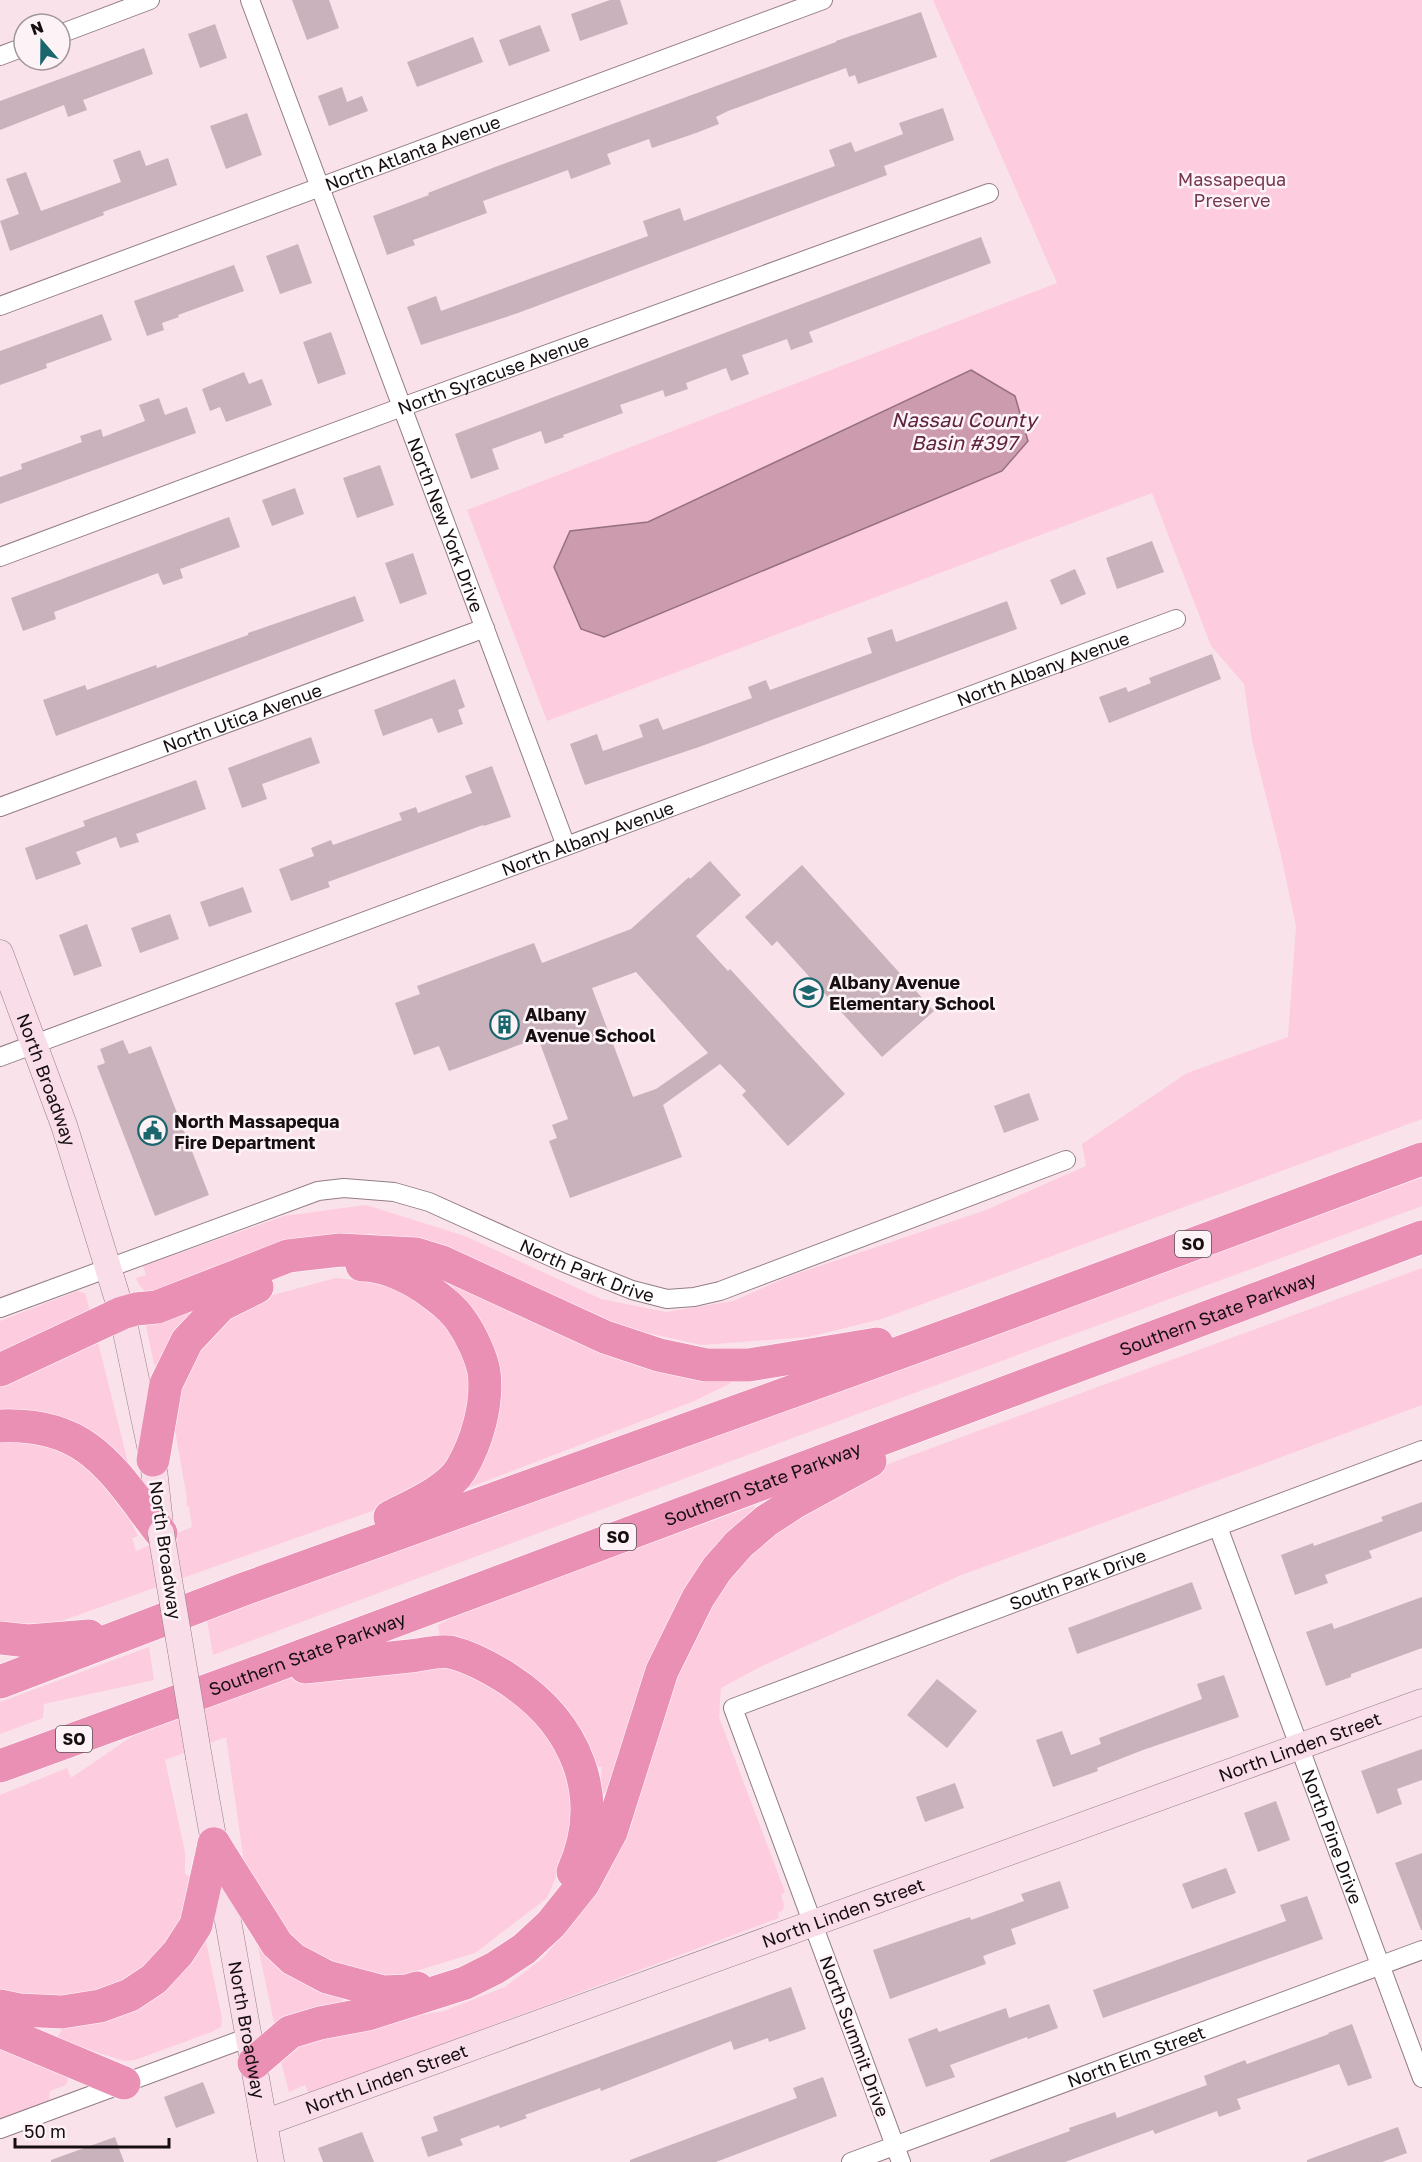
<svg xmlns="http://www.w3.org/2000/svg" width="1422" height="2162" font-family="'Golos Text',sans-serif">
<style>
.green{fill:#fdccde}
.water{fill:#cc9bae;stroke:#95717f;stroke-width:1.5}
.building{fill:#c9b2bb;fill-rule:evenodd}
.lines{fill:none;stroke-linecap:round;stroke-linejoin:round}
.street-casing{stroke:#937d85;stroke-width:20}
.secondary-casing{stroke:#937d85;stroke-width:27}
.highway-casing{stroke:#fff;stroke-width:34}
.street{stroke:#fff;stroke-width:18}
.secondary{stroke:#f9dee9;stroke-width:26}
.highway{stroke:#eb90b5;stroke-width:33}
.secondary-bridge-casing{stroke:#937d85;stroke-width:27;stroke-linecap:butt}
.secondary-bridge{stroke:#f9dee9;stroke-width:26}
.labels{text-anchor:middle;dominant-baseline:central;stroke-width:5;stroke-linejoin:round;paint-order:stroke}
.shield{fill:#fdf3f7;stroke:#5b5356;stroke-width:1.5}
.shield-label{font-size:16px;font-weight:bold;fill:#160e11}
.street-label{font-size:18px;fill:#160e11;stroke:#fdf3f7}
.park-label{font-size:18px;fill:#753752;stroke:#fdf3f7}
.poi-label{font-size:18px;font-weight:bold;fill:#160e11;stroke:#fdf3f7;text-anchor:start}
.water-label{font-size:20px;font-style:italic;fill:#5e233e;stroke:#fdf3f7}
</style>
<rect width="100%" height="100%" fill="#fae2ea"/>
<!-- green -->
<path class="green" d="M933,0H1422V1119L882,1319L808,1337L702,1345L615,1326L457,1254L373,1234L292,1243L152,1294C143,1291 140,1287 136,1278L146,1275L143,1266L284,1216L366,1205L465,1236L601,1299L666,1312L733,1301L790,1276L986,1210L1086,1166L1082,1144L1187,1073L1288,1037L1296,926L1280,851L1252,741L1244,684L1211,646L1152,493L547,721L467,510L1057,283Z
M1422,1171V1206L806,1433L213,1655L207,1620Z
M1422,1268V1405L959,1576L760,1667L721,1688L719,1717L785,1892L781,1895L784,1905L783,1910L778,1913L779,1918L309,2094L305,2085L289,2092L281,2062L286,2052L303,2037L343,2028L444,2011L505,1987L543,1958L595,1895L673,1667L713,1589L776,1522L842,1481Z
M428,1272L727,1374L731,1383L694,1401L460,1491L491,1428Z
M336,1278L407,1286L456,1323L475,1378L466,1438L432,1478L378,1509L47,1626L0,1629V1432L7,1430L105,1470L138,1536L132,1538L136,1551L192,1527L189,1507L186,1505L187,1499L174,1424L178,1382L201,1339L258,1299Z
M249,1280L157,1367L154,1364L143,1312Z
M77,1291L85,1293L90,1311L0,1355V1321Z
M97,1341L99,1346L131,1475L72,1423L29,1410L0,1412V1377Z
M753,1506L760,1510L614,1793H600L602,1767L591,1766L440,1638L438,1625L465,1611Z
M149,1647L154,1680L44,1704L43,1718L0,1734V1702Z
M452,1659L527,1701L570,1764L574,1834L547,1898L475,1953L393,1978L326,1965L273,1927L246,1876L226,1737L165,1760L185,1852V1874L192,1879L186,1922L124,1988L56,2001L0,1994V1795L67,1768L71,1778L134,1735L220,1704V1701L236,1698L299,1675Z
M204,1932L222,2018L221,2027L214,2031L135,2060L124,2061L56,2039L68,2020Z
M260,1943L343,1998L342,2006L275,2027L258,1947Z
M0,2042L69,2076L66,2085L50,2091L48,2104L0,2122Z"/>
<!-- water -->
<path class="water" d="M971,370L1015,396L1028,441L1002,471L604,637L581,629L554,567L570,531L648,522Z"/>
<!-- building -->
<path class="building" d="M292,0H329L339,28L307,40Z
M610,0H620L628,24L580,41L571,14Z
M921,12L937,57L858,84L855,75L849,77L846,68L728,111L716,117L719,124L696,133L652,148L649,139L607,154L611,164L571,179L568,170L483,201L487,213L413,240L415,245L387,255L373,216L429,195L428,193L495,167L836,42V41Z
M215,24L227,58L200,68L188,34Z
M540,25L550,51L509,66L499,40Z
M473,37L483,62L417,87L407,62Z
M144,48L153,74L83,100L87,110L68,117L64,105L0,130V101Z
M342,87L347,102L362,96L368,111L329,126L318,96Z
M943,108L954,140L884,166L887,175L518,313L421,345L407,307L436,296L441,311L648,236L643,221L680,208L684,221L835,166L829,150L851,142L855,152L903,134L899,123Z
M247,113L262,155L226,169L210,126Z
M140,150L146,166L168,158L177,185L103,212L104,215L10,251L0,221L19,214L6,179L26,172L41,211L121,182L113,160Z
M981,237L991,263L809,332L813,342L791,350L787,339L742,355L749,374L731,381L726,368L686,383L688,389L665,397L663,390L620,405L623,413L563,435L564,437L545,444L541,431L492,449L499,469L471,479L455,434Z
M298,244L312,283L280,294L266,256Z
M234,265L244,291L178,315L179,317L162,323L164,330L147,336L134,301Z
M102,314L112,340L46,364L47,368L0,385V351Z
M331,332L346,374L318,384L303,342Z
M244,372L249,384L262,379L272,405L226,422L220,407L210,411L202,389Z
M159,398L165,415L187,407L196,433L0,504V477L22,469L21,464L82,442L80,436L101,429L103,437L145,421L139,405Z
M380,465L394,505L357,518L343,478Z
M295,488L304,514L272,526L262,500Z
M229,517L240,547L180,569L183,578L163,585L158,573L54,612L56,619L23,631L11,598Z
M1152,541L1164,572L1117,589L1106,558Z
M413,553L427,594L400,604L385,563Z
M1075,569L1086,594L1061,605L1050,580Z
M355,596L364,621L56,736L43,700L85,685L87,690L156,665L157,668L248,635V633Z
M1007,601L1017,629L699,747L585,785L570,744L597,734L603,751L643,737L639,725L658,718L663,730L752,698L748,687L766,680L770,690L872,653L867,638L892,629L896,642Z
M1212,654L1221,679L1109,723L1099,697L1126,687L1128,692L1151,683L1149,678Z
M455,679L465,707L458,710L463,724L438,733L432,718L383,736L374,710Z
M311,737L320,763L262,784L267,799L242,808L228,768Z
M492,766L511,817L484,826L483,825L328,882L330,887L291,901L279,869L314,856L311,848L331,840L333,845L402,820L399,813L416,807L418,813L472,793L465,776Z
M196,780L206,809L136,834L139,842L120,848L116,837L76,852L81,864L36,880L25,848L85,826L83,821Z
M710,861L741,895L696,936L728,971L730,969L845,1094L788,1146L742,1095L746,1091L720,1064L663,1105L682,1157L570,1198L549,1141L557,1138L552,1125L568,1119L538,1038L449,1071L439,1046L414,1055L395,1003L420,994L417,986L534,943L542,963L631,929L689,877L690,879ZM636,972L708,1053L656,1089L633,1097L592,988Z
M802,865L934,1011L882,1057L777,941L772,946L745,917Z
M243,887L252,912L209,927L200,902Z
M170,914L179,939L140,953L131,928Z
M87,924L102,966L74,976L59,935Z
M123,1040L129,1054L151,1046L209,1195L155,1216L97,1066L105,1063L100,1049Z
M1029,1093L1039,1120L1004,1133L994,1106Z
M1422,1502V1531L1369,1551L1372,1558L1325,1575L1328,1583L1295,1595L1281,1555L1313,1543L1314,1546L1383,1521L1381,1517Z
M1192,1582L1202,1609L1077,1654L1068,1628Z
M1422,1597V1648L1351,1674V1677L1326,1686L1306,1632L1332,1623L1334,1629Z
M1224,1675L1239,1717L1143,1750L1097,1768L1098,1771L1053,1787L1036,1740L1062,1731L1071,1755L1101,1744L1099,1738L1202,1699L1197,1684Z
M937,1679L977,1711L947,1748L907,1715Z
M1422,1749V1780L1397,1789L1402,1804L1377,1814L1361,1771Z
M955,1783L964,1808L925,1822L916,1797Z
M1276,1801L1290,1840L1258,1852L1244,1813Z
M1422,1853V1930H1421L1395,1863Z
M1226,1868L1236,1893L1192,1909L1182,1884Z
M1060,1881L1069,1908L1011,1929L1016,1944L983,1956L986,1964L890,1999L873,1950L970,1917L971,1920L1024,1901L1021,1894Z
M1307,1896L1323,1939L1103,2018L1093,1990L1286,1921L1280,1905Z
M791,1987L806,2029L769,2042L768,2038L734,2050L731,2041L601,2091L600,2088L525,2115L527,2118L500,2128L499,2125L460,2139L463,2145L428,2157L421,2137L438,2131L433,2117Z
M1049,2004L1058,2028L1028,2039L1027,2037L950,2065L955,2077L926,2087L908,2039L937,2028L939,2032L1006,2008L1009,2018Z
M1352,2024L1372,2078L1348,2086L1339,2064L1237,2099L1241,2109L1219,2117L1217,2111L1155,2134L1153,2130L1065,2162H990V2160L1070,2131L1069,2128L1115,2112L1117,2118L1207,2085L1204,2076L1245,2060L1247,2064L1329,2034L1328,2033Z
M823,2077L837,2116L716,2162H630V2160L797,2098L793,2088Z
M203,2082L215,2113L176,2128L164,2097Z
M1398,2127L1407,2153L1382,2162H1307V2160Z
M362,2132L374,2162H323L318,2148Z
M115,2137L124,2162H51V2160Z"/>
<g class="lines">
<defs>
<g id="street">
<path id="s1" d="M250,0L566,846"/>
<path d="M60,34L150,0"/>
<path d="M0,56L24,47"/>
<path id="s2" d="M0,306L823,0"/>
<path id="s3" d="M0,557L402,407L989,193"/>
<path id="s4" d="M0,807L485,628"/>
<path id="s5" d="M0,1057L1176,619"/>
<path id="s6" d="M0,1308L318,1191L344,1188L394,1192L429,1202L562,1262L632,1290L667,1299L694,1297L720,1291L1066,1160"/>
<path id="s7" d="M1218,1527L1422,2078"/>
<path d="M0,2129L249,2037"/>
<path id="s8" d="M851,2162L1422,1950"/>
<path id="s9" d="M901,2162L733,1708L1422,1450"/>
</g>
<g id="secondary">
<path id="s10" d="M0,953L64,1125L122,1313L153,1460L161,1533"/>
<path id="s11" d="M199,1758L271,2162"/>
<path id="s12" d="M264,2123L1422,1702"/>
</g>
<g id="highway">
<path d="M362,1265C383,1265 408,1276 425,1288C439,1298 453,1308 462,1322C471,1335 481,1356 484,1372C488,1404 477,1442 461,1469C449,1490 411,1506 390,1517"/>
<path d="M0,1370L122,1313L136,1309L157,1307L288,1256L340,1250L416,1254L442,1262L605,1337L659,1355L706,1365H749L877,1344"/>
<path d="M0,1426C89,1422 113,1471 161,1533"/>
<path d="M153,1460L166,1384L187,1341L221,1305L257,1287"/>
<path d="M0,1638L28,1641L89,1636"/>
<path d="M305,1667C340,1663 375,1660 410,1656C422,1655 438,1650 450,1652C471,1657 491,1668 508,1679C576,1723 607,1796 573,1872"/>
<path d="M0,1682L244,1589L965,1329L1422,1159"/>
<path id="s13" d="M0,1766L258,1672L1422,1237"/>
<path d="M214,1844L277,1944L293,1959L327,1977L383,1992L407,1991L417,1988"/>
<path d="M0,2006L19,2010L62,2012L100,2006L130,1995L154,1979L178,1953L196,1925L214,1844"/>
<path d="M0,2031L124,2083"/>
<path d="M254,2063L290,2032L320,2023L368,2014L465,1983L495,1968L524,1949L551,1924L583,1884L611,1832L662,1671L698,1598L717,1569L739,1544L766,1521L795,1502L870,1461"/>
</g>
</defs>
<!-- street casing -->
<use href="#street" class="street-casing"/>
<!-- secondary casing -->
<use href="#secondary" class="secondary-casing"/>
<!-- highway casing -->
<use href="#highway" class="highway-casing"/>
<!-- street -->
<use href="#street" class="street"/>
<!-- secondary -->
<use href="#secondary" class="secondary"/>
<!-- highway -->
<use href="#highway" class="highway"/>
<defs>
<path id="secondary-bridge" d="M161,1533L199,1758"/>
</defs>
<!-- secondary-bridge casing -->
<use href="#secondary-bridge" class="secondary-bridge-casing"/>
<!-- secondary-bridge -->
<use href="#secondary-bridge" class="secondary-bridge"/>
</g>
<!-- icons -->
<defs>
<symbol id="school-ring" viewBox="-11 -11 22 22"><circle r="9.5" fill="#fdf3f7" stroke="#19666d" stroke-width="1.5"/><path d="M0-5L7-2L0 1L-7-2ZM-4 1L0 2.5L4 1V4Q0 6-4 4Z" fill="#19666d"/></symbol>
<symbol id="building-ring" viewBox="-11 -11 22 22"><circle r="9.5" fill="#fdf3f7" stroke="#19666d" stroke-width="1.5"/><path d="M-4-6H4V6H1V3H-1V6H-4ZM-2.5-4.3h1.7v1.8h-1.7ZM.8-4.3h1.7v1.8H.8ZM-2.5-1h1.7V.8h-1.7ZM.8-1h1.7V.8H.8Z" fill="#19666d"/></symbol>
<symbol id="civic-ring" viewBox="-11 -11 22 22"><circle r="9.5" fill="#fdf3f7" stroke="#19666d" stroke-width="1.5"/><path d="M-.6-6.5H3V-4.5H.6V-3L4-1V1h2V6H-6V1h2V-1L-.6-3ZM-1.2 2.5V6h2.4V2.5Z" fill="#19666d"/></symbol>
</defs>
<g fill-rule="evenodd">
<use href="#school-ring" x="792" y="976" width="33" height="33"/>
<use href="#building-ring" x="488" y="1008" width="33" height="33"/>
<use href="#civic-ring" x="136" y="1114" width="33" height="33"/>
</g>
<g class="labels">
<!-- shield labels -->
<g class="shield">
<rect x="1175" y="1231" width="36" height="26" rx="4.5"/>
<rect x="600" y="1524" width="36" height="26" rx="4.5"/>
<rect x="56" y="1726" width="36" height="26" rx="4.5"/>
</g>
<g class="shield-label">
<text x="1193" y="1244">SO</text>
<text x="618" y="1537">SO</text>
<text x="74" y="1739">SO</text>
</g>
<!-- street labels -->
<g class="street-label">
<text stroke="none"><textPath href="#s2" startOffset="440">North Atlanta Avenue</textPath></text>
<text stroke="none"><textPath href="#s3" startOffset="526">North Syracuse Avenue</textPath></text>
<text stroke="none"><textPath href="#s1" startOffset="560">North New York Drive</textPath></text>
<text stroke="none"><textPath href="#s5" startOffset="1113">North Albany Avenue</textPath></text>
<text stroke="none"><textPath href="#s4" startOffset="258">North Utica Avenue</textPath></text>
<text stroke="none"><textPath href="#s5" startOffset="627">North Albany Avenue</textPath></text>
<text stroke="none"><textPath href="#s10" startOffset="135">North Broadway</textPath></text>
<text stroke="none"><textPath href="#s6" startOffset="624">North Park Drive</textPath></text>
<text stroke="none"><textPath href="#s13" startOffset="1299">Southern State Parkway</textPath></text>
<text stroke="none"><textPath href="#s13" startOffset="813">Southern State Parkway</textPath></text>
<text transform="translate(166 1550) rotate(82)">North Broadway</text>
<text stroke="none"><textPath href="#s9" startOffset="852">South Park Drive</textPath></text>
<text stroke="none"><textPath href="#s13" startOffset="327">Southern State Parkway</textPath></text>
<text stroke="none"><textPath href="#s12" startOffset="1102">North Linden Street</textPath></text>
<text stroke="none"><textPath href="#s7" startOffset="330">North Pine Drive</textPath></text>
<text stroke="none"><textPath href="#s12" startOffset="616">North Linden Street</textPath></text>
<text stroke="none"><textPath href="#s11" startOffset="276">North Broadway</textPath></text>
<text transform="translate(855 2036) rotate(70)">North Summit Drive</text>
<text stroke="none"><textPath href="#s8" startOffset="304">North Elm Street</textPath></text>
<text stroke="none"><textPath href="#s12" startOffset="130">North Linden Street</textPath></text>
</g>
<!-- park labels -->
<g class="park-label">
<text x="1232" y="179">Massapequa<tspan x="1232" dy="21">Preserve</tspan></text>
</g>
<!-- poi labels -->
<g class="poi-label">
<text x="829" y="982">Albany Avenue<tspan x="829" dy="21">Elementary School</tspan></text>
<text x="525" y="1014">Albany<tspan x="525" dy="21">Avenue School</tspan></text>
<text x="174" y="1121">North Massapequa<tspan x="174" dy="21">Fire Department</tspan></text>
</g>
<!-- water labels -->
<g class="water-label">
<text x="964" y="419">Nassau County<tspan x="964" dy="23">Basin #397</tspan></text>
</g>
</g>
<!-- north arrow -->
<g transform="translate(42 42) rotate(340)"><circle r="28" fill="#fdf3f7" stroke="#a1979b" stroke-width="1.5"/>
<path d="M0-4.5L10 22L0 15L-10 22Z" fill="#19666d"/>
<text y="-9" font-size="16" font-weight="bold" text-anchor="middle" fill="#160e11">N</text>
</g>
<!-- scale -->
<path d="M15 2138v9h154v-9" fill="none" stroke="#160e11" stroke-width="3"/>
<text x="24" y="2138" font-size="18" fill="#160e11" stroke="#fdf3f7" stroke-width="4.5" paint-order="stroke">50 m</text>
</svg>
